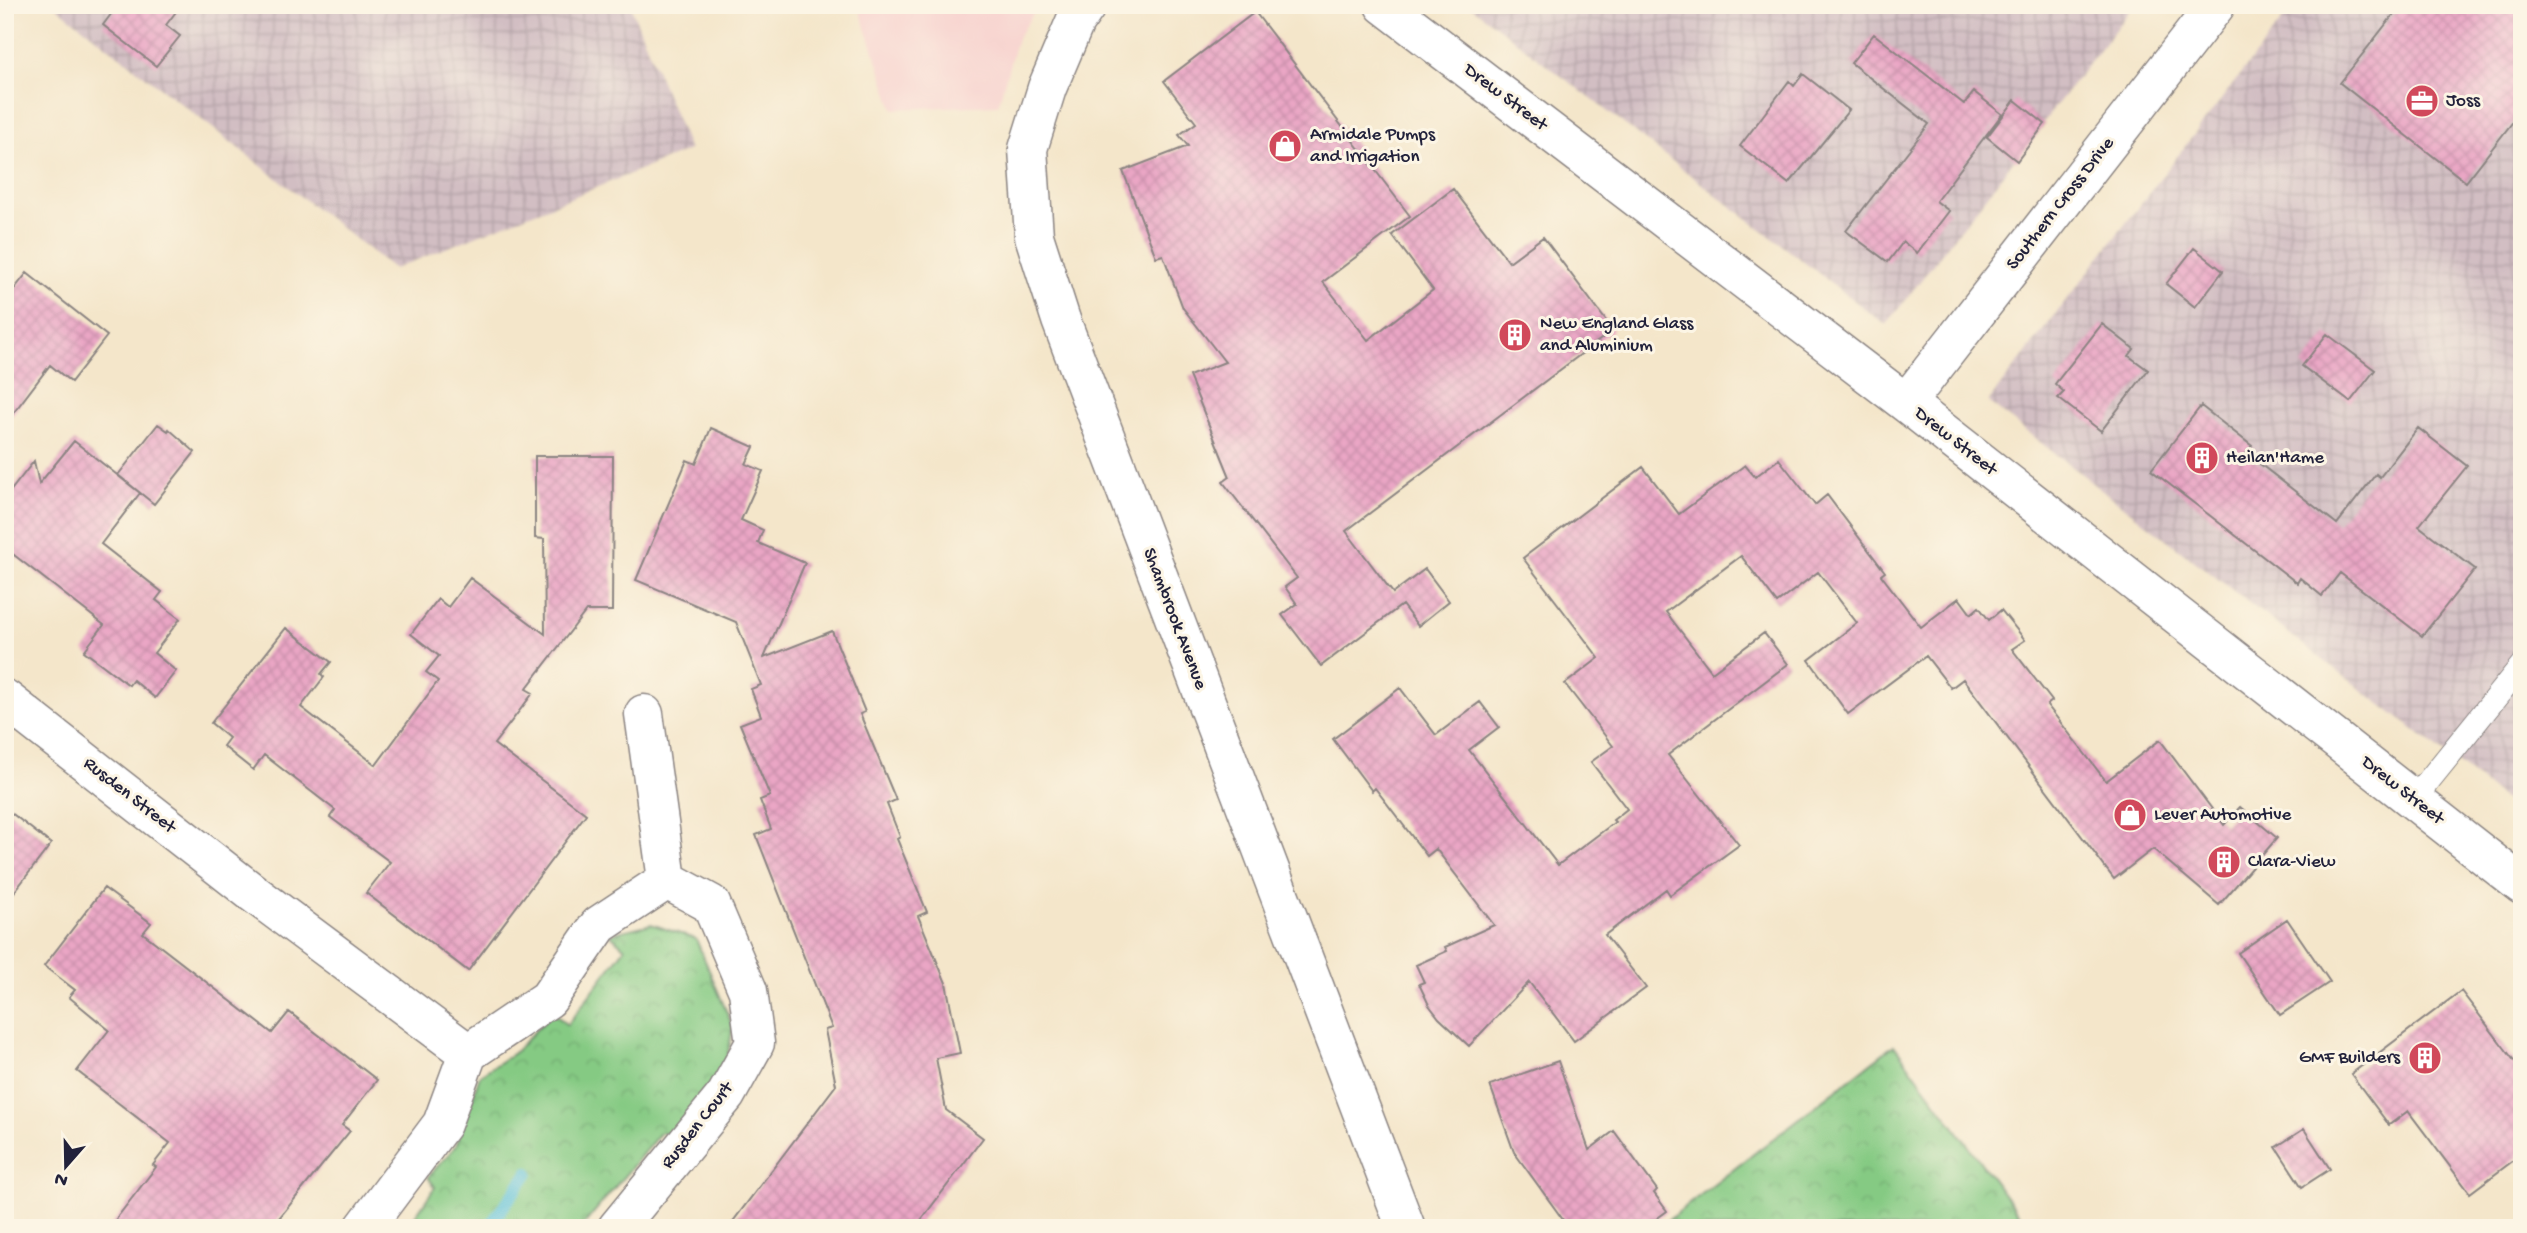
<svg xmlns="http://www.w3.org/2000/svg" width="2527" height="1233" font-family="'Gochi Hand',sans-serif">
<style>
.built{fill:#f7d0cd}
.industrial{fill:url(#industrial-grid)}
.park{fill:url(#park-crowns);stroke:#54765f;stroke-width:2}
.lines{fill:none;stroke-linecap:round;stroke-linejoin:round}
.stream{stroke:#5cc1d9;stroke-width:12}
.building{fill:url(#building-cross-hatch)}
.service-casing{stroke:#8b8482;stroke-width:25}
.minor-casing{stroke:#8b8482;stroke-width:41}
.service{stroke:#fff;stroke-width:23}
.minor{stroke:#fff;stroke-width:38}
.labels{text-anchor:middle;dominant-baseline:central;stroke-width:6;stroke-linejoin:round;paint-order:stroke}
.street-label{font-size:19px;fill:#22223b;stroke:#fcf5e5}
.poi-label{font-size:19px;fill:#22223b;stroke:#fcf5e5;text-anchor:start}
</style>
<defs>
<pattern id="industrial-grid" width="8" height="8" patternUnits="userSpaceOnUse" patternTransform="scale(1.75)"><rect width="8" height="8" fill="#d2bec3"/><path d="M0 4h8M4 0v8" fill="none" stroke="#b4a3a8"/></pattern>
<pattern id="park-crowns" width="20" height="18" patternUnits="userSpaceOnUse" patternTransform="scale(1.75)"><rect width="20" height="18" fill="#85ca83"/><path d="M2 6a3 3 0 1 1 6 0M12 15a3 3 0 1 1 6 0" fill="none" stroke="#73ad72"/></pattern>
<pattern id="building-cross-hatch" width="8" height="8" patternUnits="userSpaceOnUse" patternTransform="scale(1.75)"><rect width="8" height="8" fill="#eaa6c5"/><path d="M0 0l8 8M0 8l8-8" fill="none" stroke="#c88faa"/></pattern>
</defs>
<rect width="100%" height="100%" fill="#fcf5e5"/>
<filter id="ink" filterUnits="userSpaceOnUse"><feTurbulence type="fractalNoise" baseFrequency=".0143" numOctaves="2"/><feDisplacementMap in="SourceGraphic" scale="14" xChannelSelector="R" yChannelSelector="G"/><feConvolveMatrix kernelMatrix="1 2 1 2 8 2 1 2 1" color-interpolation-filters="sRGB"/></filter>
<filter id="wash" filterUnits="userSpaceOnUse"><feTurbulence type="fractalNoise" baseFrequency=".00686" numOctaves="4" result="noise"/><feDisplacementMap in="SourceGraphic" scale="28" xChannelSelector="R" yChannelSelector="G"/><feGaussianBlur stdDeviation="1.57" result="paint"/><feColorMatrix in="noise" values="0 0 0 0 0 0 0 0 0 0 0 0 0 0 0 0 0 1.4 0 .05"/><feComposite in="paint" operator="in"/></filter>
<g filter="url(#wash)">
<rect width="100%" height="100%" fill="#f4e6ca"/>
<!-- built -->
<path class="built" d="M858,5H1039L1017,38L998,105L894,109Z"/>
<!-- industrial -->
<path class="industrial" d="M54,5H630L689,150L394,269Z
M1469,5H2134L1886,325Z
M2294,5H2522V813L1988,402Z"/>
<!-- park -->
<path class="park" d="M651,924L696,939L733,1027L723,1080L675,1138L661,1132L581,1228H407L435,1187L428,1177L456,1146L480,1075L514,1053L553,1012L567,1025L625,948L610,934Z
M1894,1045L2029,1228H1658Z"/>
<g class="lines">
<!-- stream -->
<path class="stream" d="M488,1228L528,1173"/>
</g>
<g id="blocks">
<!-- building -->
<path class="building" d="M118,5H181L166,25L180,36L156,66L103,25Z
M2401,5H2522V110L2466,182L2340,83Z
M1255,12L1410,216L1323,282L1368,340L1433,290L1392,235L1453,189L1509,262L1543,237L1613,330L1346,531L1393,593L1425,569L1449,601L1418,626L1402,605L1321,666L1282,615L1297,604L1285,587L1297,578L1223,482L1230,477L1189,376L1225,362L1183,308L1163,255L1156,257L1123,171L1188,146L1179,135L1196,123L1164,81Z
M1874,34L1964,104L1974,92L2002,114L1936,201L1949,211L1917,253L1903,242L1888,262L1846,231L1929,124L1851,63Z
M1803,74L1849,110L1789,184L1740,146L1789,81L1794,86Z
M2015,100L2045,124L2017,161L1987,137Z
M2194,248L2223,271L2195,307L2166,284Z
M27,273L107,336L71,382L50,365L5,424V301Z
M2102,324L2134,349L2129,356L2148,370L2101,431L2058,398L2064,392L2055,384Z
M2327,334L2375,370L2350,402L2302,366Z
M2201,406L2252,446L2246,453L2337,524L2376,474L2380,477L2418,428L2467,466L2419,526L2475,569L2422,636L2340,573L2322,596L2300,578L2297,583L2151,470Z
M158,424L168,431L169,429L195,452L154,504L118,475Z
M711,428L754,447L746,464L763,471L741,520L763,530L758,543L805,563L764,658L832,631L865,712L860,714L896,800L887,804L900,837L897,839L927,912L918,916L946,983L960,1053L936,1058L946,1110L983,1138L915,1228H728L836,1085L825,1030L832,1028L756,835L771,829L760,800L770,796L740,724L761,716L751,689L761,685L736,622L636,580L687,460L696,464Z
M74,441L140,493L101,544L162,592L156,600L180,619L154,653L176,671L155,698L133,680L129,685L84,651L104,625L5,548V498L34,461L39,484Z
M535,456H613L612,611H586L526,689L533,693L494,744L586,814L468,971L366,893L390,862L330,817L335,810L264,755L253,770L223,746L229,738L211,723L286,628L331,662L321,674L324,677L301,707L376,765L438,681L426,672L439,656L411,634L438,599L448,607L470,578L545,634L544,539L535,538Z
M1779,459L1815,505L1827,495L1885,572L1881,575L1921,627L1959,598L1971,614L1979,607L1989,620L2001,610L2025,640L2012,649L2052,701L2047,705L2106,781L2160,740L2224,825L2240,807L2277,838L2219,905L2153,849L2114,879L1963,679L1951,688L1926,656L1848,714L1809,660L1857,623L1818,572L1777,603L1741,556L1666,612L1712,672L1764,633L1788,664L1668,755L1739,845L1670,895L1666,889L1605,935L1646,988L1574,1041L1529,982L1469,1046L1439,1018L1429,1005L1419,984L1424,982L1416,965L1447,951L1445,947L1494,925L1436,849L1427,856L1375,788L1372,791L1333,739L1400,688L1436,735L1480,702L1499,727L1469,750L1558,865L1615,822L1613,820L1627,809L1591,762L1613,746L1565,684L1599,658L1523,558L1643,467L1679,514L1745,465L1755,477Z
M5,808L51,844L5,904Z
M104,888L151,923L143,933L272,1033L289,1012L377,1080L342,1125L350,1131L271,1228H109L156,1167L153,1165L170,1143L77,1071L109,1030L69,997L75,990L44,966Z
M2287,919L2330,982L2280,1015L2238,953Z
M2461,991L2522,1071V1154L2470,1193L2408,1111L2389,1125L2351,1074Z
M1558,1061L1589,1150L1614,1131L1657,1190L1654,1193L1667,1211L1644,1228H1569L1514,1152L1490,1085Z
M2304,1129L2330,1169L2302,1187L2276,1147Z"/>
</g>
</g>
<g filter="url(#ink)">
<use href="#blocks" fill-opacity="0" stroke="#8b8482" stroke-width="2"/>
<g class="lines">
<defs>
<path id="service" d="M2413,800L2522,665"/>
<path id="minor" d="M1087,5L1075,22L1047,88L1028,149L1034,236L1061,320L1406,1228
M1384,5L1906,403L2522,885
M1906,403L2216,5
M5,699L253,893L468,1053
M644,714L667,880
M364,1228L442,1124L468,1053L548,999L599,925L667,880
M617,1228L726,1095L755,1043L748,991L711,904L667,880"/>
</defs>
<!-- service casing -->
<use href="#service" class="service-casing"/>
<!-- minor casing -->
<use href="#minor" class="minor-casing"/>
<!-- service -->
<use href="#service" class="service"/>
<!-- minor -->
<use href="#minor" class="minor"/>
</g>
</g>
<!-- icons -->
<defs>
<symbol id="office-disc" viewBox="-11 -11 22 22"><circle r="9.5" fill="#d1495b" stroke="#fcf5e5"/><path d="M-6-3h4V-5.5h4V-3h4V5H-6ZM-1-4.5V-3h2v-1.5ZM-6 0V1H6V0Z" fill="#fff"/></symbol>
<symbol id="shop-disc" viewBox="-11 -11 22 22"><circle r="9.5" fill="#d1495b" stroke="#fcf5e5"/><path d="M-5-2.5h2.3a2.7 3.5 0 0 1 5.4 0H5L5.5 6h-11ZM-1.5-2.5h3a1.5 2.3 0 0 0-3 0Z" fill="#fff"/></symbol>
<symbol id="building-disc" viewBox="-11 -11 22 22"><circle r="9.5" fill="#d1495b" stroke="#fcf5e5"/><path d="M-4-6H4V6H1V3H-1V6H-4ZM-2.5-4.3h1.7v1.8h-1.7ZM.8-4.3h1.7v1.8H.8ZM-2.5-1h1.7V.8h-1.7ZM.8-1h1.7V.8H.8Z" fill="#fff"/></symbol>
</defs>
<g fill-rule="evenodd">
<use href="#office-disc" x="2403" y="82" width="38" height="38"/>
<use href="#shop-disc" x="1266" y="127" width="38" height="38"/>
<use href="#building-disc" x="1496" y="316" width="38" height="38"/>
<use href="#building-disc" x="2183" y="439" width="38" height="38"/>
<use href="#shop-disc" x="2111" y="796" width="38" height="38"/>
<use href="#building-disc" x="2205" y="843" width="38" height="38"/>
<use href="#building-disc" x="2406" y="1039" width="38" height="38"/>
</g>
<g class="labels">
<!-- street labels -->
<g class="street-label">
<text transform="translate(1505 98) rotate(37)">Drew Street</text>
<text transform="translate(2061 204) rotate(-52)">Southern Cross Drive</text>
<text transform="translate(1955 442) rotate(38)">Drew Street</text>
<text transform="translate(1174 619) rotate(69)">Shambrook Avenue</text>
<text transform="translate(2402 791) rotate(38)">Drew Street</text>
<text transform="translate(129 796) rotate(38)">Rusden Street</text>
<text transform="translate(698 1126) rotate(-52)">Rusden Court</text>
</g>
<!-- poi labels -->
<g class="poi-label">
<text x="2446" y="101">Joss</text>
<text x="1310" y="135">Armidale Pumps<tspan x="1310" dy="22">and Irrigation</tspan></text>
<text x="1540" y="324">New England Glass<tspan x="1540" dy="22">and Aluminium</tspan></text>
<text x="2226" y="458">Heilan'Hame</text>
<text x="2154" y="815">Lever Automotive</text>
<text x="2248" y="862">Clara-View</text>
<text x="2400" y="1058" text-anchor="end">GMF Builders</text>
</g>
</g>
<!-- margin -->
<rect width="2527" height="1233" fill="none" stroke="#fcf5e5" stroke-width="28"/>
<!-- north arrow -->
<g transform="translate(66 1166) rotate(200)" stroke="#fcf5e5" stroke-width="5" paint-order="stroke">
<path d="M0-5L12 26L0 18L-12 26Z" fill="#22223b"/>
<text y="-10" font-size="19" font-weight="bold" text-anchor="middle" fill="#22223b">N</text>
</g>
</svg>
